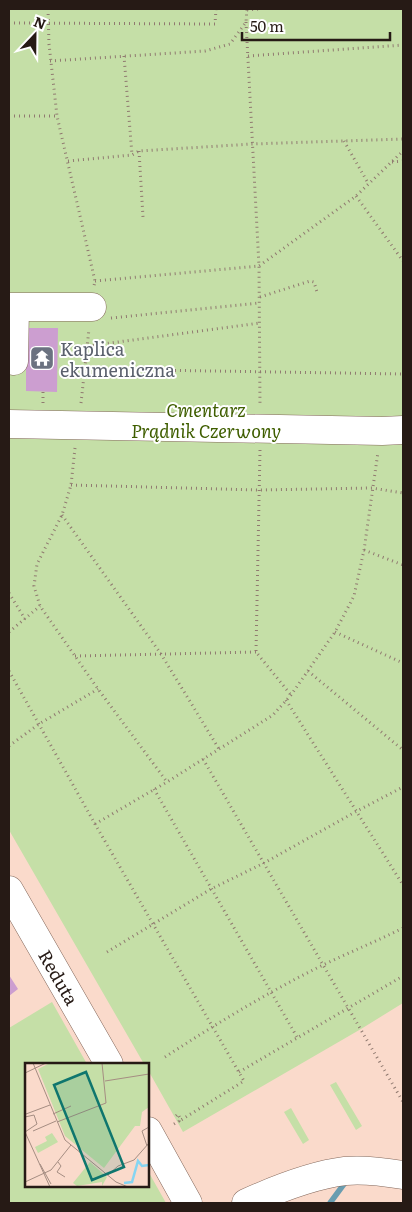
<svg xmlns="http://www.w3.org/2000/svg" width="412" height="1212" font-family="Literata,serif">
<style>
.green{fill:#c5dfa7}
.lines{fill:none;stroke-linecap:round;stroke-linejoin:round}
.stream{stroke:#699db0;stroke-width:5.5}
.building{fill:#cc9ed0}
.minor-casing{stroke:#84685b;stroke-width:29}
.path{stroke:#907a70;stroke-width:3;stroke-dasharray:1 4;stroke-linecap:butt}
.minor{stroke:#fff;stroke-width:28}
.labels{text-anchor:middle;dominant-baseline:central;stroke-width:4;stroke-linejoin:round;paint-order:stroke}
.worship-label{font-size:18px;fill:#5b616d;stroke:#fff;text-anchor:start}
.park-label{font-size:18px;font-style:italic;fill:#3f5e00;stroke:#fff}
.street-label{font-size:18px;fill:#261a15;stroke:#fff}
.inset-river{fill:none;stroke:#86d5f2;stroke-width:2.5}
.inset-road{fill:none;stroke:#a58d82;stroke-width:1}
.view{fill:#0f766e;fill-opacity:0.15;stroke:#0f766e;stroke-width:2.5}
.inset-edge{fill:none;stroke:#261a15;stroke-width:2.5}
</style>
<rect width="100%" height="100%" fill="#fadacb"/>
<!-- green -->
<path class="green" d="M9,9H403V1003L361,1029L183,1132L148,1070V1064H144L9,830Z
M52,1002L87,1064H26V1186H148V1171L166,1203H9V1028Z
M336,1082L362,1126L356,1130L330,1085Z
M291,1108L309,1140L303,1144L284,1112Z"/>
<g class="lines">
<!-- stream -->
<path class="stream" d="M330,1203L344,1184"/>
</g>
<!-- building -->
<path class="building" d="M26,328H58L57,392L26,391Z
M9,975L18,989L9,996Z"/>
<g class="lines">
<defs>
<path id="minor" d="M9,307H92
M9,360L14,361L15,307
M9,424L382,431L403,430
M9,890L109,1064
M148,1131L188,1203
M246,1203C277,1189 312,1175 345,1171C364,1169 385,1172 403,1175"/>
</defs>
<!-- minor casing -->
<use href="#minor" class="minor-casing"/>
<!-- path -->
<path class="path" d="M48,9L49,44L57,116L95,281L94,286
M247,10L259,9
M246,22L259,266L260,406
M9,23L215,24L216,9
M124,56L132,155
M248,56L403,45
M50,61L205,51L230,44L246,22L247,9
M9,116H57
M344,141L368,183
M139,151L143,217
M68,161L132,155L139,151L252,144L403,139
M392,162L403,161
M356,196L403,261
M95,281L259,266L356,196L403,151
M260,297L310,281L314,282L317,292
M111,318L259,303
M88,346L260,323
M85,369L403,374
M43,403V392
M81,403L89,329
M75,448L71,485L62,515L37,564L34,586L40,606L98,689L167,782
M260,450L256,652L291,695
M71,485L259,490L372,488L403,493
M62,515L161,654L219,749
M364,550L403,565
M9,593L25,619
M9,632L40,606
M335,632L403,663
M75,656L256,652
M9,671L95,824L244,1081L181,1120L178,1114L176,1116
M308,671L403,750
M286,700L403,885
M9,746L39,724L98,689
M203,759L403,1102
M154,789L297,1037
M95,824L167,782L273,715L291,695L335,632L354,596L364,550L378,452
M107,952L211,889L264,863L357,811L403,787
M165,1057C216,1024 268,992 323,965C350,952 377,941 403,928
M239,1072L403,976
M174,1124L179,1121L177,1118"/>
<!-- minor -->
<use href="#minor" class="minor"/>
</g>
<!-- icons -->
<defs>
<symbol id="temple-square" viewBox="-11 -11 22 22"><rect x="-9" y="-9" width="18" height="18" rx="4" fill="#6b7280" stroke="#fff"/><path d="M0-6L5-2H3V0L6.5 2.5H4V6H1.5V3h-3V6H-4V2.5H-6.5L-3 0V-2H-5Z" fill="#fff"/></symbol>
</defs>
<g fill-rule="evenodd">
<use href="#temple-square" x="28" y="344" width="28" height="28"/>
</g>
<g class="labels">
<!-- worship labels -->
<g class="worship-label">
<text x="60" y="348">Kaplica<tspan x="60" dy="21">ekumeniczna</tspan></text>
</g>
<!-- park labels -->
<g class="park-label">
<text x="206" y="409">Cmentarz<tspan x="206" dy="21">Prądnik Czerwony</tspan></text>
</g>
<!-- street labels -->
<g class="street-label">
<text transform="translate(59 977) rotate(60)">Reduta</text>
</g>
</g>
<!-- overview -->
<g transform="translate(25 1063)">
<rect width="124" height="124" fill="#fadacb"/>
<path d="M25,0H124V44L117,49L115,63H110L79,105L40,73L13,6ZM27,70L33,79L13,90L10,84L22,78L20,74ZM65,99L82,114L77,123V119L52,123L48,120Z" fill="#c5dfa7"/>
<path class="inset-river" d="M99,120L107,119L113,98L117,103L124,102"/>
<path class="inset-road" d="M8,0L40,77L91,119L103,124M0,10L21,0M80,18L124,11M1,51L25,42M28,51L46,43M0,54L9,52L12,61L0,69M32,59L81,40L77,0M8,68L31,58M0,69L25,124M122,83L117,68L124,64M33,99L36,103L32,109L40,114M15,101L26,121M83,112L93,103L109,97L124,80M0,119L26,107L46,82"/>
<path class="view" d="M61,9L99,104L67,117L29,22Z"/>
<rect width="124" height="124" class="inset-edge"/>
</g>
<!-- border -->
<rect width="412" height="1212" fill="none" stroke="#261a15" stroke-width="20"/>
<!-- north arrow -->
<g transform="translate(35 35) rotate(22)" stroke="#ffffff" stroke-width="4" paint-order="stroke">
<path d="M0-4L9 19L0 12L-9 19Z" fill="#261a15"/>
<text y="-8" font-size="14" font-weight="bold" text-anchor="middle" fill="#261a15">N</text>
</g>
<!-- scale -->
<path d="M242 32v8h148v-8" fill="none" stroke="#261a15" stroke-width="2.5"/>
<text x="250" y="32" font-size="15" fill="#261a15" stroke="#ffffff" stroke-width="4" paint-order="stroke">50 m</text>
</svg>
